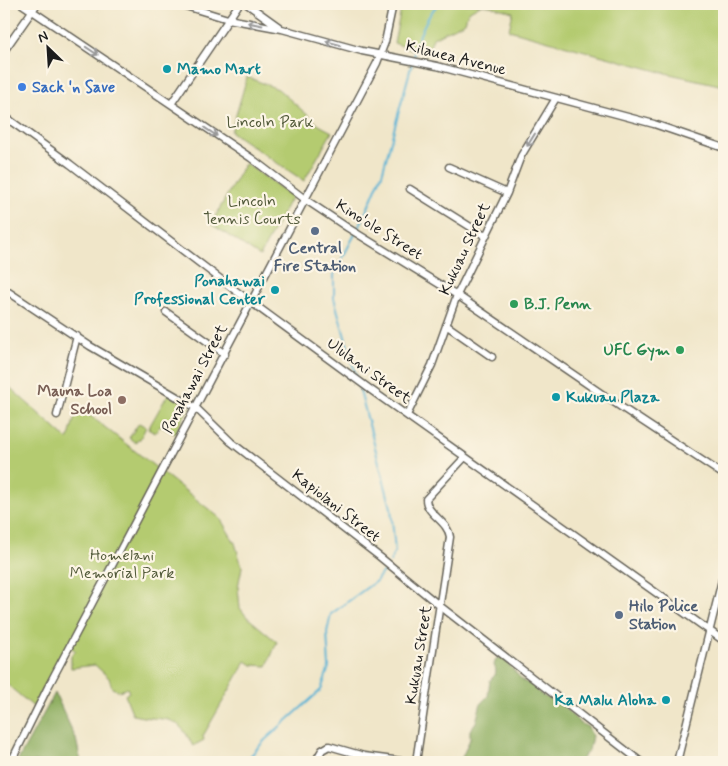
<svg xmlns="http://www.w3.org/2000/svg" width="728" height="766" font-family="Mynerve,sans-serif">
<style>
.green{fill:#b4cb70;stroke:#687446}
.forest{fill:#8faf62;stroke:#56663f}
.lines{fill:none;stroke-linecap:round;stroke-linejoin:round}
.stream{stroke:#57b3d5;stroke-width:2}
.minor-casing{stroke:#666359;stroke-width:9}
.minor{stroke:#fff;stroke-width:6}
.oneway{stroke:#999}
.culture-dot{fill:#0f9aa8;stroke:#fcf5e5;stroke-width:2}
.shop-dot{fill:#3f7fe0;stroke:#fcf5e5;stroke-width:2}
.service-dot{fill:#5c6f8a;stroke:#fcf5e5;stroke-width:2}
.leisure-dot{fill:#2e9e5b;stroke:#fcf5e5;stroke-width:2}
.education-dot{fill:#8d6e63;stroke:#fcf5e5;stroke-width:2}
.labels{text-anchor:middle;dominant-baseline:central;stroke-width:4.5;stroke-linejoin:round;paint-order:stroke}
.street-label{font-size:16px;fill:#1c1c1c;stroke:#fcf5e5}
.culture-label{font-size:16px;font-weight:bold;fill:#0d838f;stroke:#fcf5e5;text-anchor:start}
.shop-label{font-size:16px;font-weight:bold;fill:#366cbe;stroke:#fcf5e5;text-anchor:start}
.park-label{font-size:16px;fill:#515939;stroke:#fcf5e5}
.service-label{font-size:16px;font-weight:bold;fill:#4e5e75;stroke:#fcf5e5}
.leisure-label{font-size:16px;font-weight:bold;fill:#27864d;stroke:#fcf5e5;text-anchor:start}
.education-label{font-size:16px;font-weight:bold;fill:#785e54;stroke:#fcf5e5;text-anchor:end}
</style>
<rect width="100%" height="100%" fill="#fcf5e5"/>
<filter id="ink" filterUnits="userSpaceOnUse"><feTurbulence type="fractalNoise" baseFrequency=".02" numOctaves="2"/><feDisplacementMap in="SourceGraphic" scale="10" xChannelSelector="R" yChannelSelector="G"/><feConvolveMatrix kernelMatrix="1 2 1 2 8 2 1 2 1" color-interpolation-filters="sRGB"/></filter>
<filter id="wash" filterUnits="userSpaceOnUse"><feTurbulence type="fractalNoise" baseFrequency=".0096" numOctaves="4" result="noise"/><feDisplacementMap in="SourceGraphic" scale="20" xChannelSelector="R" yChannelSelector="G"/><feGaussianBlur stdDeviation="1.12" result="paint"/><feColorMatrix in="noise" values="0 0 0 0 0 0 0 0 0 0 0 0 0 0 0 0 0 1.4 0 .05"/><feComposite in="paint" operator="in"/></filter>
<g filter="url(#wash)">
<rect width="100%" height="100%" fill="#f0e6c9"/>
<!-- green -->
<path class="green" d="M402,4H482L468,12L465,22L433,38L427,55L394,43Z
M482,4H724V86L661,72L509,30L513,12Z
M247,77L278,89L319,125L332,132L304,181L231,132Z
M245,163L292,196L260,256L211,224Z
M4,382L68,440L78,406L220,518L235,543L242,567L238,587L240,608L247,617L277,642L267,666L252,665L246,661L203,736L204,740L193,746C175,710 165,723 133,715L125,695L129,692L127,688L119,691L112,688L109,678L95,665L71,668V656L76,651L67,645L36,709L4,682Z
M168,394L190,406L175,434L160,426L155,433L148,429Z
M139,423L146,427L140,439L137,440L136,443L129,438Z"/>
<!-- forest -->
<path class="forest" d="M500,657L504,659L523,681L534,686L535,689L542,695L564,707L580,723L588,727L592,736L589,750L579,762H460L470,739V730L476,722L481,703L488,696L490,680L495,675L496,670L494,665L496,659Z
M55,693L76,739L81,762H17Z"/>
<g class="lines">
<!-- stream -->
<path class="stream" d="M413,59C417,39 425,19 438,4
M356,376L334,298V274L364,217L382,174L412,63
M358,383L391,508L395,551L390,562
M245,762L265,740L321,690L329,667L327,632L331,614L376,581L387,566"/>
</g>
</g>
<g filter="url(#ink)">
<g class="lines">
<defs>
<path id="minor" d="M22,4L251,158L306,200L348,228L457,295L621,407L724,475
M179,4L228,19L282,29L362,51L437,66L654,124L724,148
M247,4L279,27
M4,51L37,4
M171,104L239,4
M4,116L70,164L236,291L371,390L724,641
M449,167L507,193
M410,189L485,236
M4,289L90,346L196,408L231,442L380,557L440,606L641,762
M166,312L225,354
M446,325L492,357
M57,415L77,336
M407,415L432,365L457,295L507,193L521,156L556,98
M11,762L48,687L377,63L385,42L393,4
M315,762L322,750L329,746L364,756L408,762
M416,762L450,537C448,521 426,514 426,499L465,457
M677,762L724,572"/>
</defs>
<!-- minor casing -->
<use href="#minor" class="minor-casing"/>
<!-- minor -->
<use href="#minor" class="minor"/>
</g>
<!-- one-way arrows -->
<defs><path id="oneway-shaft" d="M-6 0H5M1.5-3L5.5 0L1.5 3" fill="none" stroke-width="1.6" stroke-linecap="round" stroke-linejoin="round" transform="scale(1.25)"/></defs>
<g class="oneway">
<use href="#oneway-shaft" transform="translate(255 24) rotate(-169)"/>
<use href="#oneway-shaft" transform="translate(333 43) rotate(-165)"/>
<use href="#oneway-shaft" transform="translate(92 51) rotate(34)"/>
<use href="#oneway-shaft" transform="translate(211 132) rotate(34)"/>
<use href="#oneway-shaft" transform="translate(531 140) rotate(122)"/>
</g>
</g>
<!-- markers -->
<g class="culture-dot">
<circle cx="167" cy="69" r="5"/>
<circle cx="275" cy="290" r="5"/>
<circle cx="556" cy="397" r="5"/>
<circle cx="666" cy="700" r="5"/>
</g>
<circle class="shop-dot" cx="22" cy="87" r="5"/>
<g class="service-dot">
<circle cx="315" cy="231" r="5"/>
<circle cx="619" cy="615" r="5"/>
</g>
<g class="leisure-dot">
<circle cx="514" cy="304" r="5"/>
<circle cx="680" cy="350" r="5"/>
</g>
<circle class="education-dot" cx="122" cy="400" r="5"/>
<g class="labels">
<!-- street labels -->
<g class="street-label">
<text transform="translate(456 58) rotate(14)">Kilauea Avenue</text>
<text transform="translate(379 230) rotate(32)">Kinoʻole Street</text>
<text transform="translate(465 249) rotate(-65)">Kukuau Street</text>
<text transform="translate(369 371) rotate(36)">Ululani Street</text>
<text transform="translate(195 379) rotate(-62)">Ponahawai Street</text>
<text transform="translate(336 506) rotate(38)">Kapiolani Street</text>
<text transform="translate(419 655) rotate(-81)">Kukuau Street</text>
</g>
<!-- culture labels -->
<g class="culture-label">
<text x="177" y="69">Mamo Mart</text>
<text x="265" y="281" text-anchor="end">Ponahawai<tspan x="265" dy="18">Professional Center</tspan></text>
<text x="566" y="397">Kukuau Plaza</text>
<text x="656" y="700" text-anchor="end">Ka Malu Aloha</text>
</g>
<!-- shop labels -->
<g class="shop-label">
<text x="32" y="87">Sack 'n Save</text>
</g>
<!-- park labels -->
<g class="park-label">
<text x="270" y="122">Lincoln Park</text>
<text x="252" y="201">Lincoln<tspan x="252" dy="18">Tennis Courts</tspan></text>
<text x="122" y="555">Homelani<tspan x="122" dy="18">Memorial Park</tspan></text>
</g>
<!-- service labels -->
<g class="service-label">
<text x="315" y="248">Central<tspan x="315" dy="18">Fire Station</tspan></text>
<text x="629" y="606" text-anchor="start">Hilo Police<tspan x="629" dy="18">Station</tspan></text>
</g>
<!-- leisure labels -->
<g class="leisure-label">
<text x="524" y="304">B.J. Penn</text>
<text x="670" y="350" text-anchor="end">UFC Gym</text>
</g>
<!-- education labels -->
<g class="education-label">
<text x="112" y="391">Mauna Loa<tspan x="112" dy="18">School</tspan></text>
</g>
</g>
<!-- margin -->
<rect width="728" height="766" fill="none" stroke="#fcf5e5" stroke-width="20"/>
<!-- north arrow -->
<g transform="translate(48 48) rotate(335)" stroke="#fcf5e5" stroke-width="4" paint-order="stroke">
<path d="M0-4L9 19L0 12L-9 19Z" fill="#1c1c1c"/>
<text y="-8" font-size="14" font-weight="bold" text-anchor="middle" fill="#1c1c1c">N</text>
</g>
</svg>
